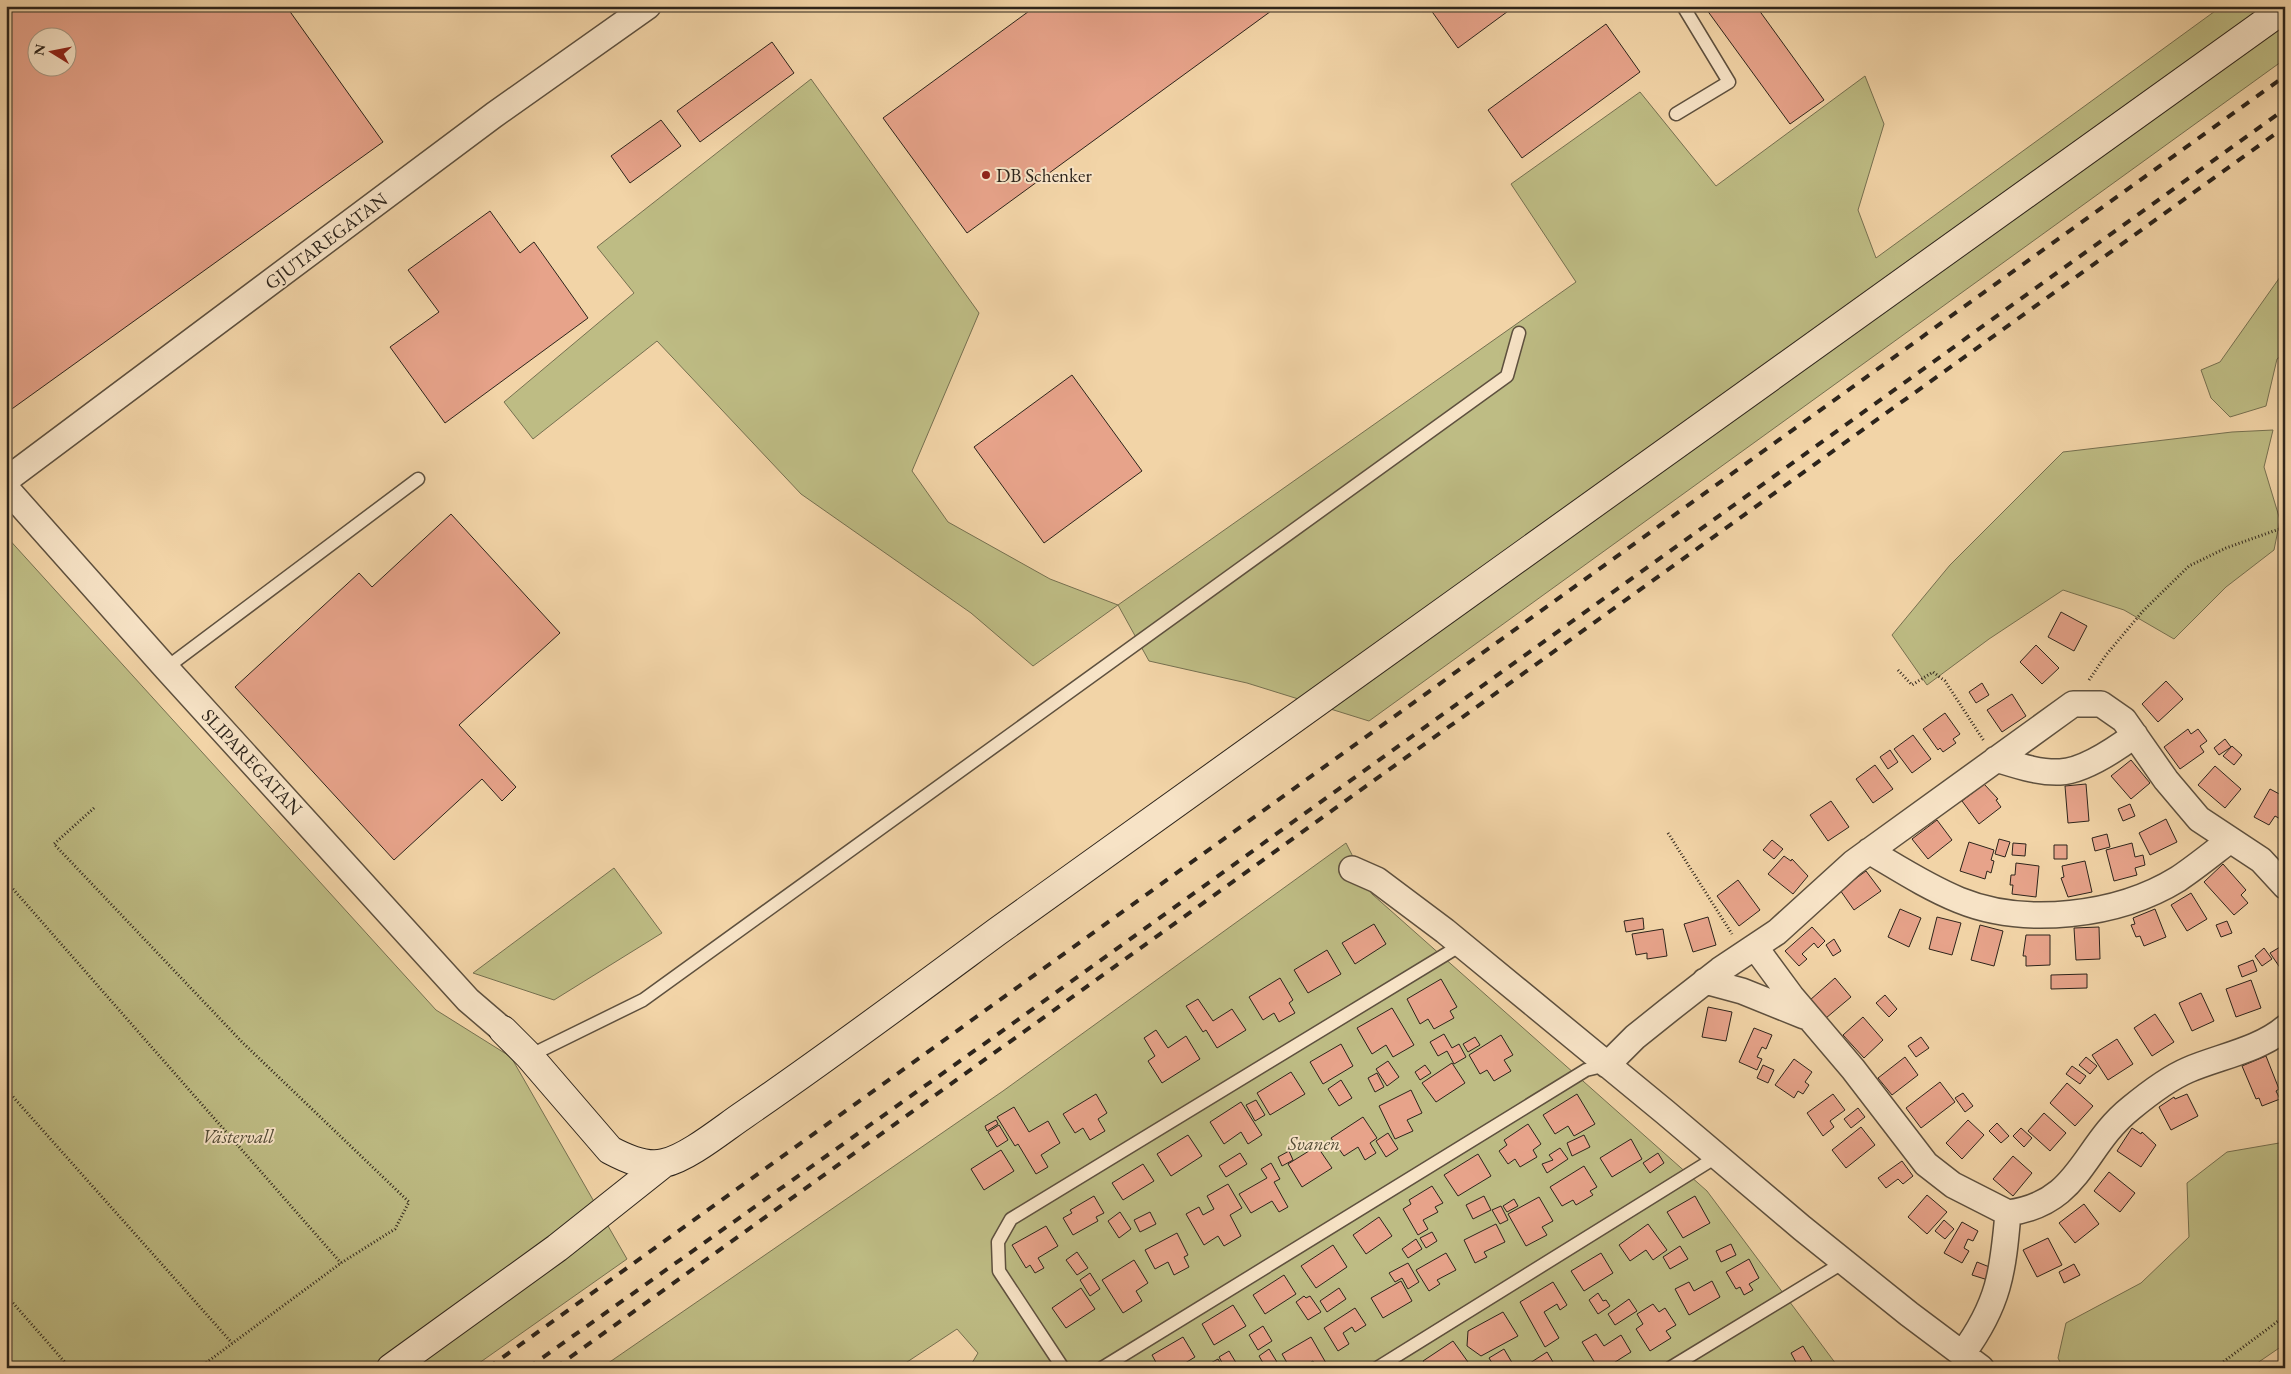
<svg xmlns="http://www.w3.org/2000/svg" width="2291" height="1374" font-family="'EB Garamond',serif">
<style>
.green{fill:#bebc84;stroke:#767050}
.building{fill:#e7a38a;stroke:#2d241b;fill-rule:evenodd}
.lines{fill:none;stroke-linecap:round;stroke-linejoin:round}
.service-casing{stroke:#5e503e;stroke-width:15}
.minor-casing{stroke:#5e503e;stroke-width:28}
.secondary-casing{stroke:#2d241b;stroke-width:30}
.path{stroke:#2d241b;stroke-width:3;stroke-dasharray:1 2.5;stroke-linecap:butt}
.service{stroke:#f7e3c6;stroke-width:12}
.minor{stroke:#f7e3c6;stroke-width:25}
.secondary{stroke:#f7e3c6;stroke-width:28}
.rail{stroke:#2d241b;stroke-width:4;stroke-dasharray:9 9;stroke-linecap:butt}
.poi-dot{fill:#8f2418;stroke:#f7e3c6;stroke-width:2}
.labels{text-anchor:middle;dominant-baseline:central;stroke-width:4;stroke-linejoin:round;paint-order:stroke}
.poi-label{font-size:19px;fill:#2d241b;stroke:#f7e3c6;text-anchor:start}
.street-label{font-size:19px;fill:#2d241b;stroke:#f7e3c6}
.park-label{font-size:19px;font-style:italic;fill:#514a35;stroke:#f7e3c6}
</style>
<rect width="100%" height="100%" fill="#f2d4a7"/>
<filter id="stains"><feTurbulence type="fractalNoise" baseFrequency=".004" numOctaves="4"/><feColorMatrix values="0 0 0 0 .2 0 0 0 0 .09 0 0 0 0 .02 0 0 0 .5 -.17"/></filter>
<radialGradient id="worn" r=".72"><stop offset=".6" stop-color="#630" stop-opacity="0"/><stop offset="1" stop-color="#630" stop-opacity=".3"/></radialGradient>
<!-- green -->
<path class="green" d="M2222,6H2285V59L1369,721L1247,683L1149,661L1118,605L1033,666L971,613L801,494L657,341L533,439L504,402L634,293L597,247L811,79L979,313L912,471L948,522L1050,579L1118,605L1576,282L1511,184L1640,92L1716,186L1865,76L1884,124L1858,210L1876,258Z
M2285,270V353L2277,359L2266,406L2230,417L2211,398L2201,370L2220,362Z
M2273,430L2264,467L2280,520L2274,550L2226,587L2174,639L2124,610L2063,590L1989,639L1927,685L1892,635L1950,565L2063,452L2232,432Z
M6,536L436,1010L511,1057L627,1259L472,1368H6Z
M1346,843L1372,894L1707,1191L1839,1368H969L978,1353L957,1329L898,1368H601L1003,1091Z
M614,868L662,933L554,1000L473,973Z
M2285,1142V1344L2250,1368H2063L2058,1358L2066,1323L2141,1283L2189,1237L2187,1183L2227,1152Z"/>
<!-- building -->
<path class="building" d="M6,6H286L383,142L9,411L6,407ZM38,38H68V68H38Z
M1036,6H1278L967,233L883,118Z
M1428,6H1515L1458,48Z
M1704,6H1756L1824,100L1790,124Z
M1606,24L1640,72L1522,158L1488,110Z
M772,42L794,73L700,142L677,111Z
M661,120L681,146L630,183L611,156Z
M490,211L520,253L534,242L588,318L445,423L390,347L439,312L408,270Z
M1072,375L1142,471L1044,543L974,447Z
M451,514L560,633L459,725L516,787L502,801L482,779L394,860L235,687L359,573L372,587Z
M2061,612L2087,626L2074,651L2048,637Z
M2036,645L2059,668L2042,684L2020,662Z
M2166,681L2183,699L2158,722L2142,704Z
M1982,683L1989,695L1976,703L1969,692Z
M2012,694L2026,716L2002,732L1987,710Z
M1945,713L1960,734L1953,739L1956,743L1943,752L1940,748L1938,750L1923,729Z
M2188,729L2191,734L2198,729L2207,741L2200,746L2204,752L2180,769L2164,747Z
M1913,735L1931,759L1912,773L1894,749Z
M2225,739L2231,747L2219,755L2214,748Z
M2232,746L2242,755L2234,765L2223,756Z
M1890,750L1898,762L1888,769L1880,757Z
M2131,760L2150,783L2131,799L2111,776Z
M1875,765L1893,789L1873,803L1856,779Z
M2215,766L2241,789L2225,808L2198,785Z
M1984,784L1998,799L1996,800L2001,807L1979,824L1962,801Z
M2086,784L2089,821L2068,823L2065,786Z
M2270,789L2285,797V819L2284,821L2275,816L2269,825L2254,817Z
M1831,801L1849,827L1828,841L1810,815Z
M2130,804L2135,816L2123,821L2118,809Z
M2166,819L2177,842L2150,855L2139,833Z
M1937,820L1952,840L1928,859L1912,839Z
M2107,834L2110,847L2095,851L2092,838Z
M1999,839L2010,842L2005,857L1995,854Z
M1772,840L1783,849L1774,859L1763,850Z
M1969,842L1994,850L1991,860L1994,861L1991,873L1987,871L1985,879L1960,871Z
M2013,843L2026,844L2025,856L2012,855Z
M2132,843L2135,857L2143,855L2145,865L2135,868L2137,875L2114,881L2106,850Z
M2054,845H2067V859H2054Z
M1784,856L1791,861L1792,859L1808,876L1793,894L1768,874Z
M2085,861L2092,892L2068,897L2061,878L2064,877L2062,866Z
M2016,863L2039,866L2036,897L2012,894L2013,885H2010L2011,875H2015Z
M2223,864L2246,890L2241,895L2248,903L2234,915L2204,882Z
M1866,871L1881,891L1854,910L1840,890Z
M1738,880L1760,910L1739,926L1717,896Z
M2191,893L2207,919L2187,931L2171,905Z
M1900,909L1921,918L1909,947L1888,937Z
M2155,909L2166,937L2144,946L2140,936L2136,937L2131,925L2135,924L2133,918Z
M1708,917L1716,945L1693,952L1684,924Z
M1937,917L1961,923L1952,955L1929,949Z
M1643,918L1644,929L1626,932L1624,921Z
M2227,921L2232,933L2221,937L2216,925Z
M1374,924L1386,944L1355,964L1342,943Z
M1980,925L2003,931L1994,966L1971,960Z
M1812,927L1825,941L1818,948L1814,943L1802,954L1807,959L1799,966L1785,951Z
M2099,927L2100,959L2076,960L2074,928Z
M1663,929L1667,956L1647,959V953L1636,955L1632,934Z
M2026,935H2050V965L2026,966V956H2023Z
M1834,939L1841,951L1833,956L1826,945Z
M2285,944V975L2270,953Z
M2264,948L2272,959L2262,966L2255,956Z
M1327,950L1341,974L1308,993L1294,970Z
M2253,960L2257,971L2242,977L2238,966Z
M2087,974V988L2051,989V975Z
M1280,978L1293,1000L1289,1003L1295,1013L1279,1022L1274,1013L1263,1020L1249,997Z
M1835,978L1851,997L1826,1018L1810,1000Z
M1441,979L1457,1007L1450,1011L1454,1018L1434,1029L1428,1019L1420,1024L1407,999Z
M2251,980L2261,1008L2236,1017L2226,989Z
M2201,993L2214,1021L2192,1031L2179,1003Z
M1885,995L1897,1009L1889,1017L1876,1003Z
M1198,999L1213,1021L1232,1009L1246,1030L1217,1048L1206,1030L1203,1032L1186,1006Z
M1708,1007L1732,1012L1726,1041L1702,1037Z
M1392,1008L1414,1045L1393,1057L1386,1045L1372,1054L1357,1028Z
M2155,1014L2174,1042L2152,1056L2134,1028Z
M1863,1017L1883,1040L1864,1058L1843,1035Z
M1754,1028L1772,1035L1766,1049L1762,1047L1757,1057L1762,1059L1757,1070L1739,1062Z
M1156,1030L1168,1048L1186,1036L1200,1059L1162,1083L1148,1061L1155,1056L1144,1038Z
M1444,1034L1452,1048L1459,1044L1466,1057L1454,1064L1447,1051L1438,1056L1430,1042Z
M1501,1035L1513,1055L1504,1060L1511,1071L1494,1081L1487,1070L1480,1074L1469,1055Z
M1475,1037L1480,1045L1468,1052L1463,1044Z
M1921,1037L1929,1048L1916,1057L1908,1046Z
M2117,1039L2133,1064L2108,1080L2092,1055Z
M1341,1044L1353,1066L1323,1084L1310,1062Z
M2266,1056L2279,1089L2276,1091L2280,1099L2262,1106L2259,1098L2256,1099L2242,1066Z
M1905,1057L1918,1075L1892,1095L1878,1078Z
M2086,1057L2097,1066L2090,1074L2079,1065Z
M1794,1059L1812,1072L1805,1082L1809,1085L1803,1094L1798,1091L1794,1098L1775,1085Z
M1388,1061L1399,1077L1387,1086L1376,1069Z
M1452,1063L1465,1083L1436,1102L1422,1083Z
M1425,1065L1431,1073L1420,1080L1415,1072Z
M1763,1065L1774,1070L1768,1083L1757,1078Z
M2072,1066L2086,1076L2080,1084L2066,1074Z
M1291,1072L1305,1094L1270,1115L1257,1093Z
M1377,1073L1384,1087L1375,1092L1368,1078Z
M1341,1080L1352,1098L1339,1106L1328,1089Z
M1940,1082L1955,1102L1921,1128L1906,1108Z
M2067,1083L2093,1106L2075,1126L2050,1103Z
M1411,1090L1422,1113L1407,1120L1413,1131L1395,1139L1379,1106Z
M1963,1093L1973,1106L1965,1112L1955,1098Z
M1096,1094L1107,1113L1098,1119L1105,1131L1090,1140L1083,1128L1075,1133L1063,1114Z
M1577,1094L1595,1124L1574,1136L1568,1126L1555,1134L1543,1115Z
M1833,1094L1845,1110L1830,1121L1834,1127L1823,1136L1807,1113Z
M2187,1094L2198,1116L2171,1130L2159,1107L2174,1097L2175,1099Z
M1256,1100L1265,1115L1255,1121L1246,1105Z
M1241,1102L1262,1135L1248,1144L1241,1132L1224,1144L1210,1122Z
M1014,1107L1029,1132L1048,1121L1060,1143L1041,1155L1048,1167L1036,1174L1018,1144L1015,1146L997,1117Z
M1858,1108L1865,1117L1851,1128L1844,1119Z
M2044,1113L2066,1133L2050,1151L2028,1131Z
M1363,1117L1377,1138L1370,1143L1376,1153L1365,1160L1358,1147L1344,1156L1331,1138Z
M996,1120L998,1124L987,1131L985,1126Z
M1968,1120L1984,1135L1962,1159L1946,1143Z
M1997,1123L2009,1136L2001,1143L1989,1131Z
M1528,1124L1541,1144L1533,1150L1537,1157L1520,1167L1515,1159L1508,1164L1499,1151L1507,1145L1504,1140Z
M999,1125L1008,1140L997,1147L988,1132Z
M1861,1127L1875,1145L1846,1168L1832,1150Z
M2021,1128L2032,1138L2024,1147L2013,1136Z
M2132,1128L2141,1134L2142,1132L2156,1145L2141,1167L2117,1151Z
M1388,1133L1398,1149L1386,1157L1376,1141Z
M1188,1135L1202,1156L1171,1176L1157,1154Z
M1584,1135L1590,1147L1572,1156L1567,1143Z
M1631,1139L1642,1159L1612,1177L1600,1158Z
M1317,1146L1332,1168L1302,1187L1288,1164Z
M1560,1148L1568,1159L1547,1173L1542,1164L1553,1160L1549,1155Z
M1001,1150L1014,1171L984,1190L971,1169Z
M1289,1151L1293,1160L1282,1166L1278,1157Z
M1240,1153L1247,1164L1226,1177L1219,1166Z
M1658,1153L1664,1163L1650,1173L1643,1163Z
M1478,1154L1491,1176L1458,1196L1444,1175Z
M2013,1156L2032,1173L2013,1196L1993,1179Z
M1902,1161L1913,1176L1903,1184L1898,1179L1886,1188L1878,1178Z
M1271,1163L1280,1179L1274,1182L1288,1207L1279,1212L1272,1201L1251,1213L1239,1194L1267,1178L1261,1169Z
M1143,1164L1154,1181L1123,1200L1112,1183Z
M1584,1166L1597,1187L1590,1191L1593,1195L1576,1205L1573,1200L1562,1206L1550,1187Z
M2109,1172L2135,1193L2120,1212L2094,1191Z
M1228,1184L1242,1208L1230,1215L1241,1236L1224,1246L1218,1236L1204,1245L1186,1214L1199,1207L1203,1215L1214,1209L1207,1196Z
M1432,1186L1443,1203L1435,1207L1438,1212L1423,1220L1428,1229L1418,1235L1403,1209L1411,1204L1409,1200Z
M1927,1195L1947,1212L1927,1234L1908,1217Z
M1094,1196L1104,1213L1096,1217L1098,1221L1073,1235L1063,1218L1072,1213L1070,1210Z
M1484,1196L1491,1210L1473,1219L1466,1205Z
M1695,1196L1710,1223L1683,1238L1667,1212Z
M1539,1197L1553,1221L1542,1227L1547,1235L1526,1246L1508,1214Z
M1514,1199L1518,1206L1507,1212L1503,1206Z
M2084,1204L2099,1224L2075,1243L2059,1223Z
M1501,1206L1508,1220L1500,1224L1492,1210Z
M1120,1212L1131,1229L1119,1238L1108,1221Z
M1150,1212L1156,1224L1140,1232L1134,1220Z
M1379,1217L1392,1236L1366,1254L1353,1235Z
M1944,1220L1954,1229L1945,1239L1935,1231Z
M1962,1222L1978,1231L1973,1241L1968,1239L1964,1248L1969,1251L1962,1263L1944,1253Z
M1496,1224L1505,1242L1484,1252L1487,1257L1475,1263L1464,1240Z
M1648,1224L1667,1250L1653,1260L1646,1250L1630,1261L1619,1245Z
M1046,1226L1058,1246L1038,1258L1044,1268L1035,1273L1030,1265L1026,1268L1012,1245Z
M1432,1232L1437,1241L1426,1248L1420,1238Z
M1177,1233L1188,1255L1184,1257L1189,1267L1174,1275L1168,1262L1155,1269L1145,1250Z
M2048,1238L2062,1265L2037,1277L2023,1250Z
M1416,1239L1422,1249L1408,1258L1402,1249Z
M1731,1244L1736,1255L1721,1262L1716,1251Z
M1333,1245L1347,1267L1316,1288L1301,1266Z
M1680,1246L1688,1259L1670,1269L1663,1257Z
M1077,1252L1088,1268L1077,1275L1066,1260Z
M1446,1253L1456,1270L1437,1280L1440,1284L1429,1291L1416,1270Z
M1601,1253L1613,1273L1584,1291L1571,1271Z
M1749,1259L1759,1278L1749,1284L1753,1290L1744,1295L1740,1287L1736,1289L1726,1272Z
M1134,1260L1148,1283L1136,1291L1142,1301L1123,1313L1102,1280Z
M1977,1262L1992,1268L1988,1280L1972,1275Z
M1408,1263L1419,1282L1408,1289L1402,1278L1395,1282L1389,1273Z
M2074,1264L2080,1275L2064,1283L2059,1272Z
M1090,1273L1100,1289L1090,1296L1080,1280Z
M1284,1275L1296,1294L1265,1314L1253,1295Z
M1401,1281L1412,1301L1383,1318L1371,1298Z
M1712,1281L1720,1297L1689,1315L1675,1289L1689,1282L1694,1291Z
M1553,1282L1567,1305L1560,1310L1557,1304L1544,1312L1559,1338L1545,1347L1520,1302Z
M1081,1288L1095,1309L1066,1328L1052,1308Z
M1339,1288L1346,1299L1327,1312L1320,1301Z
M1598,1293L1603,1301L1606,1300L1610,1306L1598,1314L1589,1300Z
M1304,1296L1306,1298L1310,1296L1321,1312L1308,1320L1296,1302Z
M1629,1299L1637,1311L1615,1325L1608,1314Z
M1653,1304L1659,1312L1665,1308L1676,1325L1666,1331L1671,1338L1650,1351L1636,1329L1643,1324L1637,1314Z
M1233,1305L1246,1326L1214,1345L1202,1324Z
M1355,1308L1366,1325L1355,1332L1352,1327L1343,1333L1349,1344L1338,1351L1324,1328Z
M1503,1312L1518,1336L1481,1356L1467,1346L1468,1331Z
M1263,1326L1272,1341L1258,1350L1249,1335Z
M1596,1334L1604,1346L1621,1335L1631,1352L1612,1364L1615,1368H1598L1582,1342Z
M1183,1337L1195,1357L1177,1368H1159L1152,1355Z
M1311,1337L1326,1363L1317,1368L1313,1361L1301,1368H1290L1282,1354Z
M1453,1341L1468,1362L1460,1368H1428L1423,1361Z
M1803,1346L1812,1361L1799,1368L1791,1353Z
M1269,1349L1277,1362L1266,1368L1259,1356Z
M1504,1349L1514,1366L1495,1368L1489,1358Z
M1229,1351L1238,1366L1236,1368H1225L1219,1357Z
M1547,1352L1553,1362L1543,1368H1533L1530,1363Z
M1218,1359L1223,1368H1208L1207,1365Z"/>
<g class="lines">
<defs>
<path id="service" d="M1676,114L1729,82L1683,6
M166,668L418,479
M529,1056L643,1000L1507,376L1519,333
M1063,1368L999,1271L998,1242L1011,1219L1461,945
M1102,1368L1586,1070L1607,1065
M1377,1368L1718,1156
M1670,1368L1844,1262"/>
<path id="minor" d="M6,480L494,115L648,6
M6,488L166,668L468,1000L503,1030
M1996,759C2016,765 2038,773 2060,772C2084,771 2116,749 2135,735
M1869,851C1898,868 1927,887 1959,900C2025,927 2118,916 2178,879C2196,867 2213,853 2230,840
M1352,869L1377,880L1445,931L1665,1112L1802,1228L1909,1314L1981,1368
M1755,947L1791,996L1853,1069L1926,1164L1953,1185L2008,1213
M1705,981L1742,991L1804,1016
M1607,1065L1635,1037L1670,1009L1720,970L1777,932L1853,863L2073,704H2101L2124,720L2166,780L2199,819L2261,860L2285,886
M1963,1353C1999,1304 2003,1272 2008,1213C2081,1203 2082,1147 2131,1108C2148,1094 2167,1079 2188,1070C2218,1057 2259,1050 2285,1028"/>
<path id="secondary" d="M503,1030L529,1056L610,1150C625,1158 646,1168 664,1163C688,1158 724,1128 745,1114C831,1055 914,993 998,931L2285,8
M391,1368L557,1248L664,1163"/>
</defs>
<!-- service casing -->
<use href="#service" class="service-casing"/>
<!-- minor casing -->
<use href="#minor" class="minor-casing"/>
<!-- secondary casing -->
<use href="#secondary" class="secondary-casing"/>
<!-- path -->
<path class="path" d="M1898,670L1912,685L1933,672L1945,681L1984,741
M2089,680L2106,655L2143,611L2189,566L2226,548L2285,527
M94,808L54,844L242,1042L409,1202L395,1229L341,1263L199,1368
M1668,833L1732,934
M6,881L341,1263
M6,1089L232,1343
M6,1295L70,1368
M2215,1368L2285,1316"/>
<!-- service -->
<use href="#service" class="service"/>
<!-- minor -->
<use href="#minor" class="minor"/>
<!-- secondary -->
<use href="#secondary" class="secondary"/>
<!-- rail -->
<path class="rail" d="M488,1368L2285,76
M528,1368L998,1034L2285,109
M555,1368L2285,127"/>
</g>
<!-- markers -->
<circle class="poi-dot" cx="986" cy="175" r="5"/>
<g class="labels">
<!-- poi labels -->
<g class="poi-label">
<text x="996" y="175">DB Schenker</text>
</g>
<!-- street labels -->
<g class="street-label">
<text transform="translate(326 241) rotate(-37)">GJUTAREGATAN</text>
<text transform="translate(252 762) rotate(47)">SLIPAREGATAN</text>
</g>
<!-- park labels -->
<g class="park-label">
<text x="238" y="1136">Västervall</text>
<text x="1314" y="1143">Svanen</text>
</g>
</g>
<!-- margin -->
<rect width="2291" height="1374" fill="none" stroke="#f2d4a7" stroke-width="25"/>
<rect x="8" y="8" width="2276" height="1359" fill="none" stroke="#2d241b" stroke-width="2.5"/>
<rect x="12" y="12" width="2266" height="1349" fill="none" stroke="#2d241b"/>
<!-- north arrow -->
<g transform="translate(52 52) rotate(280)"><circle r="24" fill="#f7e3c6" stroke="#a69782"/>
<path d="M0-4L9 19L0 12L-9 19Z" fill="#8f2418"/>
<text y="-8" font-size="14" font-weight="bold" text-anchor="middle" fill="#2d241b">N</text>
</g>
<rect width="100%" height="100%" filter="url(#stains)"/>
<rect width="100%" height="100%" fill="url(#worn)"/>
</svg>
